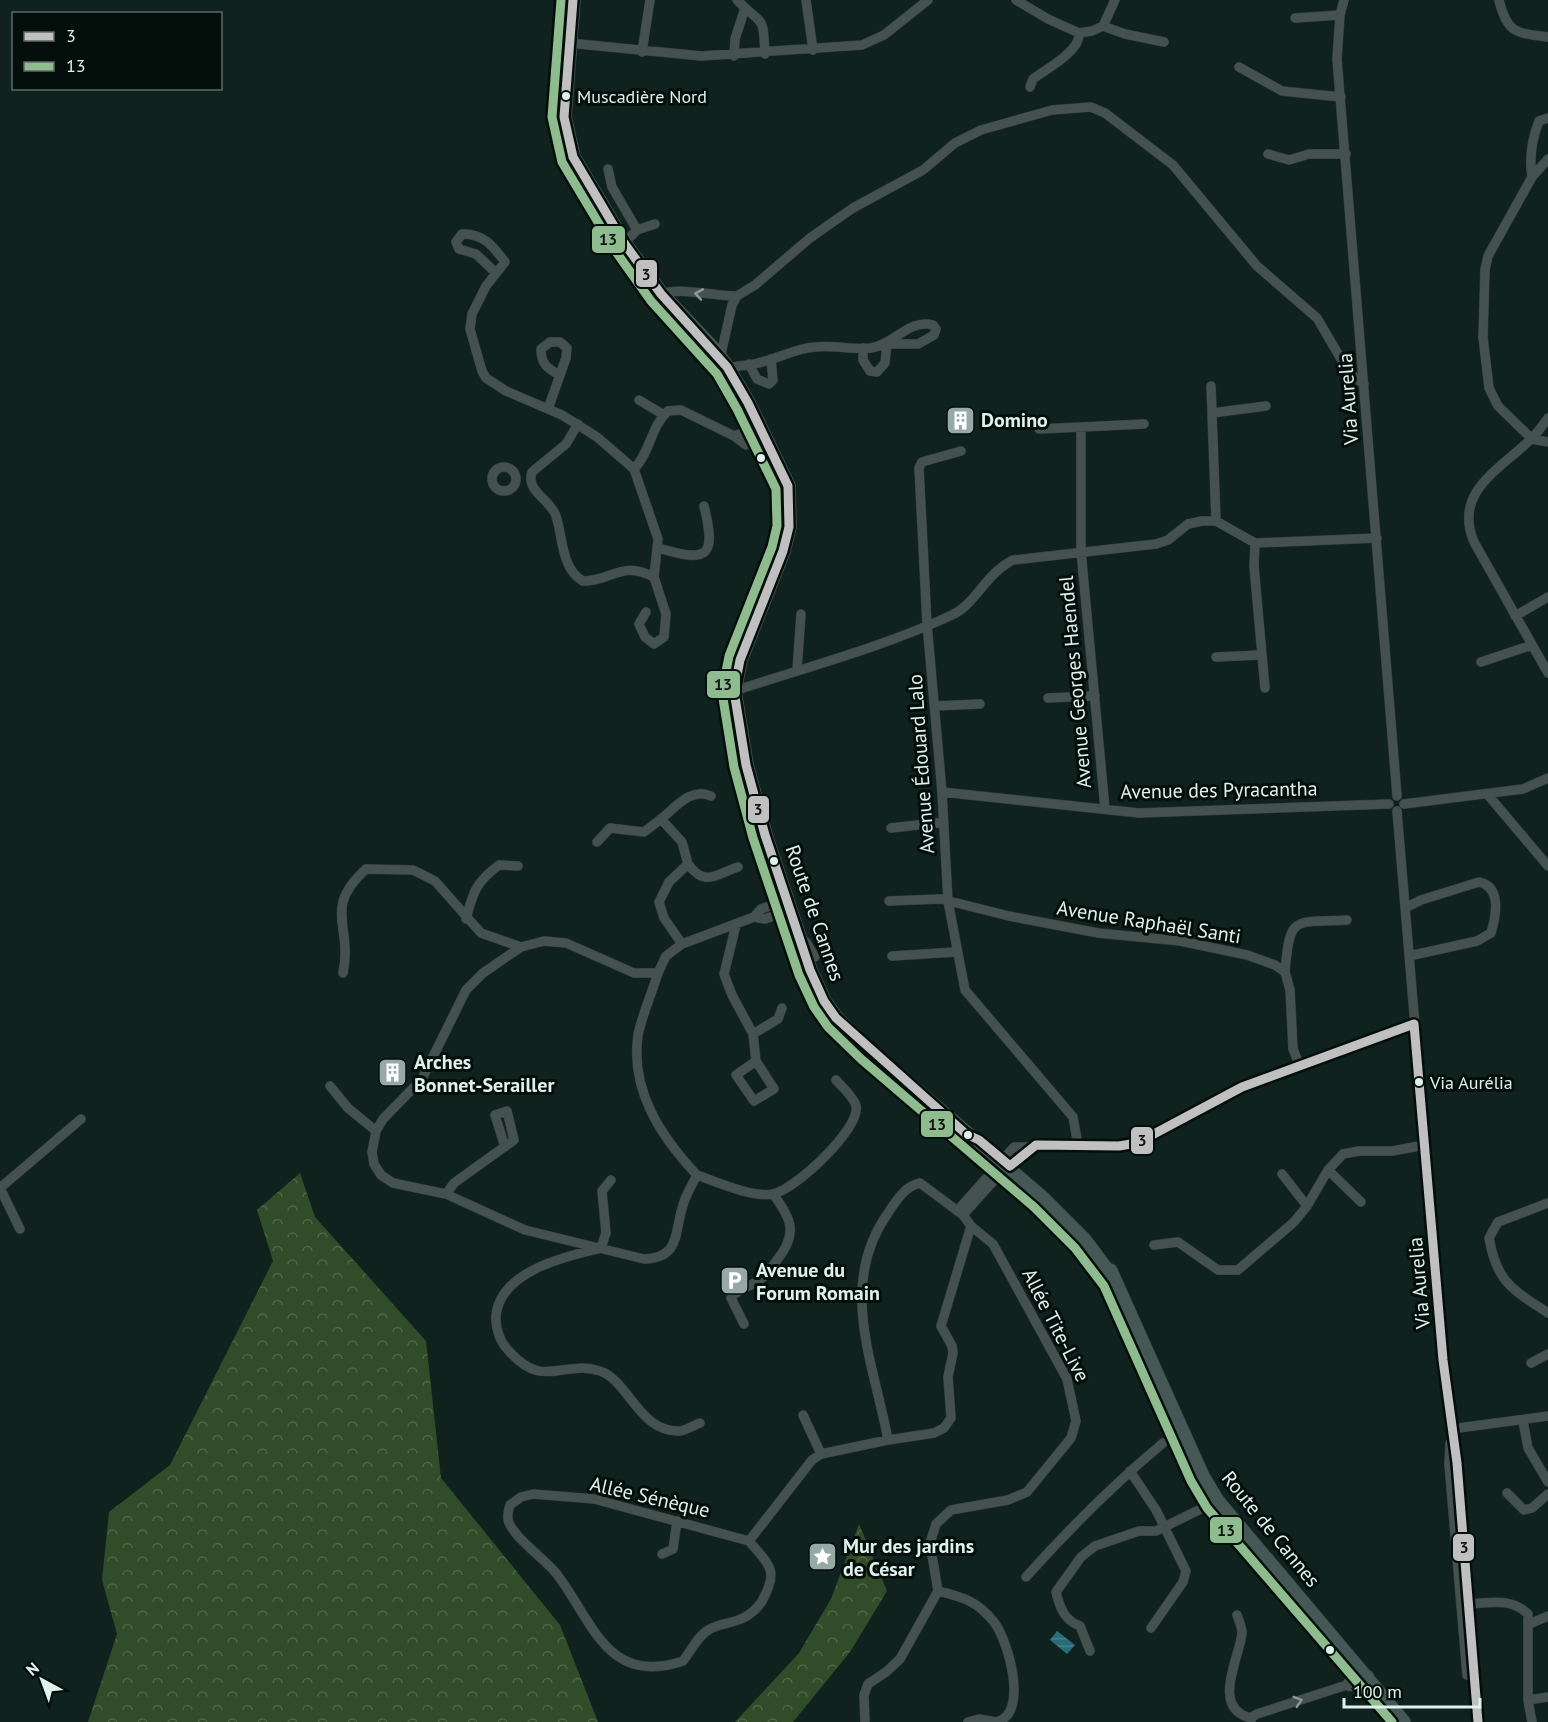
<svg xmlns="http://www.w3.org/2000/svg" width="1548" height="1722" font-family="'PT Sans',sans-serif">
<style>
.forest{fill:url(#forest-crowns)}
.water{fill:url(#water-rules)}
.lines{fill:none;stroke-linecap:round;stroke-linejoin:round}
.street-casing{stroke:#313d39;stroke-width:10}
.secondary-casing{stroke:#313d39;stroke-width:15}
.primary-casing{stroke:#313d39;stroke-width:16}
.street{stroke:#45514e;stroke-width:9}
.secondary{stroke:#45514e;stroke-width:14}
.primary{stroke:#465856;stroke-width:15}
.bus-1-casing{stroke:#040f0c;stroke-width:14}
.bus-2-casing{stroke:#040f0c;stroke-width:14}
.bus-1{stroke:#c0c0c0;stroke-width:9}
.bus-2{stroke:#8fbc8f;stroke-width:9}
.oneway{stroke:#8b9995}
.bus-dot{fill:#e0f2ec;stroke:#040f0c;stroke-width:2}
.labels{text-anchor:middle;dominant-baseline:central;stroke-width:6;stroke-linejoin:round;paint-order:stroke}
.bus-label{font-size:18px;fill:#e0f2ec;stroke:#040f0c;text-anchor:start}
.street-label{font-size:20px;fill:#e0f2ec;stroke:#040f0c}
.poi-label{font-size:20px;font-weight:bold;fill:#e0f2ec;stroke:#040f0c;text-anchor:start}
.line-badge{stroke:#040f0c;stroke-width:2}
.pale-badge-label{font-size:16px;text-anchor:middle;font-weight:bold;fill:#111}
</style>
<defs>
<pattern id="forest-crowns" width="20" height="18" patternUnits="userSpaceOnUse" patternTransform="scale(1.5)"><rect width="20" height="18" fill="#314c28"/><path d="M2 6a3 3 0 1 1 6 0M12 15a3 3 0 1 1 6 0" fill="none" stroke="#4f6647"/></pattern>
<pattern id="water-rules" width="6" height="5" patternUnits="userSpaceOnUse" patternTransform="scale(1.5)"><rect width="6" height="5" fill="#276c77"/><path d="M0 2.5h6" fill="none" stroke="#46818a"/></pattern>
</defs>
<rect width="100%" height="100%" fill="#10221e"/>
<!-- forest -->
<path class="forest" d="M300,1173L315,1217L426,1341L441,1478L560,1625L598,1722H88L117,1634L102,1580L109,1512L170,1465L273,1261L257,1210Z
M859,1524L887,1591L850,1652L793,1722H735L799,1653L831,1599Z"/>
<!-- water -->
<path class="water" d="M1057,1631L1075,1645L1067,1654L1050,1640Z"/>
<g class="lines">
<defs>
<path id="street" d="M737,0C763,27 763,12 765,54
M806,0L813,50
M1016,0L1048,19L1079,33
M1344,0L1340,15L1337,59L1397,796
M1499,0C1507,34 1517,33 1548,37
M1295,18L1340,15
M1103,26L1115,0
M1079,33L1092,31L1103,26L1125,34L1164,42
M569,43L701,56L862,45L884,35L928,0
M642,52L650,0
M734,56L735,39L745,8
M1239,67L1282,91L1341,97
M1030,87L1033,79C1046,69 1081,51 1079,33
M1268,154L1289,160L1309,154H1346
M1548,159L1532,177L1488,256L1485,270L1483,337L1489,388L1498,406L1532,439L1548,442
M608,169L612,187L637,230
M1532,177C1529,158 1532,139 1539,121L1548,118
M624,243L637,230L655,224
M496,273L476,254L459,249L456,242L462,234C483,233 493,246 505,262L486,286L472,314L470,329L482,371L486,378L506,391L562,415L597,437L634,469L658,539L654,577L666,614L664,637L654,644L645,637L639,624L646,612
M661,294C682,287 713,296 737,296
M711,363L722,350L732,305L737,296L755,285L810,238L853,208L923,170L955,143L981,130L1052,110L1091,107L1105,113L1173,165L1257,266L1317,318L1344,364L1355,378L1364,384
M749,364L757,379L769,384L773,380L771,359
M719,373C731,364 744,367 758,363C777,359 796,348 815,347C834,345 853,350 871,348C895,344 908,319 933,325L936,329L934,335L918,344H887L885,363L877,372L870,371L863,360V348
M1211,386L1216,521
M639,400L664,415
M548,409L566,358L567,348L560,342H550L541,349C541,364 547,368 559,375
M1212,413L1266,406
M1548,418C1542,426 1537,434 1530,440C1499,470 1453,492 1474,542L1548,673
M578,424L566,444L532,472C525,491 551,500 556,516C563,537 561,569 583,581C614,581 619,560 654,577
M1039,429L1144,424
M1081,429V551L1105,809
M734,436L751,430L759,433
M961,451L922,462L919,468L927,624L942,792L948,901L965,990L1073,1117L1078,1145
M492 479a12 12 0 1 1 24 0a12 12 0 1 1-24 0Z
M634,469C650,453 651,426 668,411L681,410L734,436L746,445L757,442L756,427
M1255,543L1254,566L1265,688
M659,548C710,564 716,555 704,506
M1515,616L1548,597
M1216,657L1260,655
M1481,662L1532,645
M797,670L801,614
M734,691C807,667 883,647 952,615C976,604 985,574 1013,560L1156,544L1168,540L1188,524L1202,521H1216L1255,543L1377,538
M1048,698L1095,696
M935,706L980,704
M942,792L1139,813L1389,804
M1488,795L1548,866
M1404,804L1523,789L1548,778
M1397,811L1443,1360L1464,1530L1478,1722
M661,819C676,807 691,787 711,796
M891,828L944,822
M597,842L610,828L644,832L661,819L682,842L688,864L669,882L659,902L664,918L682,944
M688,864C705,887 714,875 738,867
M889,901L941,899L1009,916L1098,933L1180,941L1247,955L1275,965L1285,972L1290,990L1293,1049L1299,1064
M1405,908L1421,900L1479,882C1502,887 1496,916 1491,933L1477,941L1409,956
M754,917L765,919L790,910
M466,919C473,892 476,882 499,865L518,866
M736,925L724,974L732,995L753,1034L756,1061L774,1089L754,1101L736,1075L756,1061
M806,942L815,957
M892,956L956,952
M1285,972C1290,914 1293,923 1347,920
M343,973C353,925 322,909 366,869L413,870L435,881L481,933L521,947
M658,973C652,993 642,1015 638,1035C630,1090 661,1137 697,1175C692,1185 686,1194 683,1205C674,1232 681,1258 644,1259L525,1230L446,1194L393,1183L381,1175L374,1164L372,1152L376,1131L383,1119L422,1079L466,990L483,973L521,947L544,941L566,943L634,973H658L666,956L682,944L754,917L761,909L787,900L790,902
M753,1034L778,1019L782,1008
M330,1086L348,1108L376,1131
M1328,1170L1361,1202
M1282,1174L1307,1206
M697,1175C717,1182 752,1198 773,1194C795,1190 861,1128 856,1106C854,1097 842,1087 836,1080
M611,1180L602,1191L606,1233L601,1248C566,1256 500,1271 496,1316C495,1327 500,1342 508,1350C544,1391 561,1359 600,1371C628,1380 639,1432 679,1431C685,1431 694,1425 700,1423
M0,1188L81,1119
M0,1188L20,1229
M446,1194L454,1183L514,1140L507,1111L495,1115L505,1147
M1548,1203L1498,1222L1489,1238C1497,1283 1512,1289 1548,1313
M957,1211L1014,1147L1119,1146L1137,1143L1242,1087L1299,1064L1414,1024
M963,1215L1006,1167L1015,1164L1034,1147
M1154,1245L1178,1242L1218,1270H1238L1294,1222L1307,1206L1328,1170L1343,1154L1359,1151H1392L1425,1145
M744,1324L731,1298C737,1289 749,1287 758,1281C766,1276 772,1268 777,1260C798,1234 792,1219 773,1194
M1531,1363L1548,1354
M803,1415L821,1454
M1523,1421L1528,1448L1548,1482
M1451,1429L1548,1416
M888,1440L934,1433L944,1428L951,1418L948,1377L953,1353L952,1346L941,1326L971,1226
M1450,1443L1449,1464L1467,1675
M1130,1471L1156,1510L1186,1571L1183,1582L1151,1628
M1507,1493L1524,1510L1532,1508L1548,1494
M533,1494L594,1499L749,1541C770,1566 779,1570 762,1601C758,1608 749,1616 741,1619C732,1623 719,1624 710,1629C698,1635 691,1651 683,1661C606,1687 592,1619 556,1573C545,1559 510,1535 508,1519C507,1515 509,1509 510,1505L521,1497Z
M749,1541L812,1460L821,1454L888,1440C874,1363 837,1285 888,1213C896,1201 905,1186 920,1183L963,1215L971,1226L993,1244L1067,1379L1076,1421L1071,1438L1027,1492L1008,1500L951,1510L936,1524L930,1543L938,1591L900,1659L886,1672L868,1684L864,1695L865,1722
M662,1554L673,1549L677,1521
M1026,1577C1069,1529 1114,1484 1163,1443
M938,1591C963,1597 977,1601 994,1622C1008,1640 1030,1715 996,1722
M1465,1604C1488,1604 1509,1596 1528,1614V1700L1532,1722
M1237,1615C1239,1621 1242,1627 1242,1633C1240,1657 1210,1708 1251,1718
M1529,1624L1548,1616
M1090,1651L1080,1626C1064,1620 1060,1608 1056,1592L1081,1557L1095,1546L1139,1531H1156L1217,1501
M1528,1700L1548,1697
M968,1722L979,1719L996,1722
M1251,1722V1718L1257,1714L1350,1684"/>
<path id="secondary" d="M1350,1684L1367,1677"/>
<path id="primary" d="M573,0L564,117L573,157L624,243L661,294L713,349L727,367L748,403L788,486L789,527L783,551L740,660L734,691L746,765L765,835L810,970L824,1001L836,1018L869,1050L1042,1198L1084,1240L1114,1280
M1110,1271L1202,1476L1217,1501L1403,1722"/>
</defs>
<!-- street casing -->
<use href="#street" class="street-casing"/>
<!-- secondary casing -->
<use href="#secondary" class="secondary-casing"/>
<!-- primary casing -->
<use href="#primary" class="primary-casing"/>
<!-- street -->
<use href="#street" class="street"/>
<!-- secondary -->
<use href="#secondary" class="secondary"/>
<!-- primary -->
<use href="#primary" class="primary"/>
<defs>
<path id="bus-1" d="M573,0L564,117L573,157L624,243L661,294L727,367L748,403L788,486L789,527L783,551L740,660L734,691L746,765L765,835L810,970L824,1001L836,1018L966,1134L979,1140L1010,1166L1036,1145L1119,1146L1137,1143L1242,1087L1414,1024
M1414,1024L1443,1360L1457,1463L1478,1722"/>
<path id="bus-2" d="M561,0L552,117L562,162L614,249L651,301L717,374L737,409L776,489L777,526L772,547L729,656L722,692L734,767L753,838L799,975L814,1007L828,1027L861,1059L1034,1207L1075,1248L1104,1286L1191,1481L1207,1508L1392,1722"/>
</defs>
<!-- bus-1 casing -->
<use href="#bus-1" class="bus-1-casing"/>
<!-- bus-2 casing -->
<use href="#bus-2" class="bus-2-casing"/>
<!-- bus-1 -->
<use href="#bus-1" class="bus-1"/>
<!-- bus-2 -->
<use href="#bus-2" class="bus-2"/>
</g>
<!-- one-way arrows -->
<defs><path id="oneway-chevron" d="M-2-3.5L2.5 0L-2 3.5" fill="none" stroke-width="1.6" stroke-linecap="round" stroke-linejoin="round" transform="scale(1.5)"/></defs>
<g class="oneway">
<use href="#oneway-chevron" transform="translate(699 294) rotate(-170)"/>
<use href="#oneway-chevron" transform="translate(1298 1701) rotate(-18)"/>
</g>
<!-- icons -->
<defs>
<symbol id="building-square" viewBox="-11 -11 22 22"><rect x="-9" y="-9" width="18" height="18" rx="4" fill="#97a9a4" stroke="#040f0c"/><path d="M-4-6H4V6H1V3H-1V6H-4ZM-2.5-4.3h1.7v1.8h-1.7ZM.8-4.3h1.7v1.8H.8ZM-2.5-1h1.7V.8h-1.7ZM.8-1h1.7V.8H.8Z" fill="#fff"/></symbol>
<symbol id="parking-square" viewBox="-11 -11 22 22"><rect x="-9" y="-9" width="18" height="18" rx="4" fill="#97a9a4" stroke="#040f0c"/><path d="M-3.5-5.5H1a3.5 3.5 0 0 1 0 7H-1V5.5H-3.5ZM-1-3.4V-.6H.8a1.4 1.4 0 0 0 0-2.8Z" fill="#fff"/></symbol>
<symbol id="sight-square" viewBox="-11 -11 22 22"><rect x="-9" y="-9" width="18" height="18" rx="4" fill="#97a9a4" stroke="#040f0c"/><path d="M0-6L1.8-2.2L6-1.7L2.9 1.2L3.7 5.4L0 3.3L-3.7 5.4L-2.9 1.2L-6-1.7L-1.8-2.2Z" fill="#fff"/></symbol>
</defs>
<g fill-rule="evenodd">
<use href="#building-square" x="944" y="404" width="33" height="33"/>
<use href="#building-square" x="376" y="1056" width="33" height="33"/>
<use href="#parking-square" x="718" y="1264" width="33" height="33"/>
<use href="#sight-square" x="806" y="1540" width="33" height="33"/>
</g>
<!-- markers -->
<g class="bus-dot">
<circle cx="566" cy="96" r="5"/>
<circle cx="761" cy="458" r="5"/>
<circle cx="774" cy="861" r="5"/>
<circle cx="1419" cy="1082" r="5"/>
<circle cx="968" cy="1135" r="5"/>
<circle cx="1330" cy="1650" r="5"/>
</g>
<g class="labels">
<!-- bus labels -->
<g class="bus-label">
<text x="577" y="96">Muscadière Nord</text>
<text x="1430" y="1082">Via Aurélia</text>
</g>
<!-- street labels -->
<g class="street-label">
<text transform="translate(1348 399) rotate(-94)">Via Aurelia</text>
<text transform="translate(1075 682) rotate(-95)">Avenue Georges Haendel</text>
<text transform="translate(921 764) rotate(-94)">Avenue Édouard Lalo</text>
<text transform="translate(1219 790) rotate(-1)">Avenue des Pyracantha</text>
<text transform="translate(815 913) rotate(71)">Route de Cannes</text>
<text transform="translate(1149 922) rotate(9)">Avenue Raphaël Santi</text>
<text transform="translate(1419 1283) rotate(-95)">Via Aurelia</text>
<text transform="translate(1056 1325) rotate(63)">Allée Tite-Live</text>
<text transform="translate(650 1497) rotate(13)">Allée Sénèque</text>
<text transform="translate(1271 1529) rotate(51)">Route de Cannes</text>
</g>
<!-- poi labels -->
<g class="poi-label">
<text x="981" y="420">Domino</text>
<text x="414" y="1062">Arches<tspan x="414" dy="23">Bonnet-Serailler</tspan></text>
<text x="756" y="1270">Avenue du<tspan x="756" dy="23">Forum Romain</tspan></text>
<text x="843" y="1546">Mur des jardins<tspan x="843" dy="23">de César</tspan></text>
</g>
</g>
<g class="line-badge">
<rect x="591" y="225" width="35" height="29" rx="6" fill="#8fbc8f"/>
<rect x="635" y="259" width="23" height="29" rx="6" fill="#c0c0c0"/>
<rect x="706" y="670" width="35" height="29" rx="6" fill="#8fbc8f"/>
<rect x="747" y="795" width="23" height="29" rx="6" fill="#c0c0c0"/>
<rect x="920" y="1110" width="34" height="28" rx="6" fill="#8fbc8f"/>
<rect x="1130" y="1126" width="24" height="29" rx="6" fill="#c0c0c0"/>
<rect x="1209" y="1516" width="34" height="28" rx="6" fill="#8fbc8f"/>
<rect x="1452" y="1533" width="23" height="29" rx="6" fill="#c0c0c0"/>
</g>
<g class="pale-badge-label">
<text x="608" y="245">13</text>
<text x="646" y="280">3</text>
<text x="723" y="690">13</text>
<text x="758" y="815">3</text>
<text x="937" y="1130">13</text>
<text x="1142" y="1146">3</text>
<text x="1226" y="1536">13</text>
<text x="1464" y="1553">3</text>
</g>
<!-- legend -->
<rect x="12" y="12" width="210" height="78" fill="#040f0c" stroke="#5c6a66" stroke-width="1.5"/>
<rect x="24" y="32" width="30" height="9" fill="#c0c0c0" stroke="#5c6a66" stroke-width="1.5"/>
<text x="66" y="42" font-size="18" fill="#e0f2ec">3</text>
<rect x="24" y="62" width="30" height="9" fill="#8fbc8f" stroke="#5c6a66" stroke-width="1.5"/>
<text x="66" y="72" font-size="18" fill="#e0f2ec">13</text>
<!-- north arrow -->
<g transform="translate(42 1680) rotate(319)" stroke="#040f0c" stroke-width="4.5" paint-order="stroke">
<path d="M0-4.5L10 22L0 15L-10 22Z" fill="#e0f2ec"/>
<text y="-9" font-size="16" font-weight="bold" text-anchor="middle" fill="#e0f2ec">N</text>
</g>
<!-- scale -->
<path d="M1344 1698v9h136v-9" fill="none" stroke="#e0f2ec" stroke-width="3"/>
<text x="1353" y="1698" font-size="18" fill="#e0f2ec" stroke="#040f0c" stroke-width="4.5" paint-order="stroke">100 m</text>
</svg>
